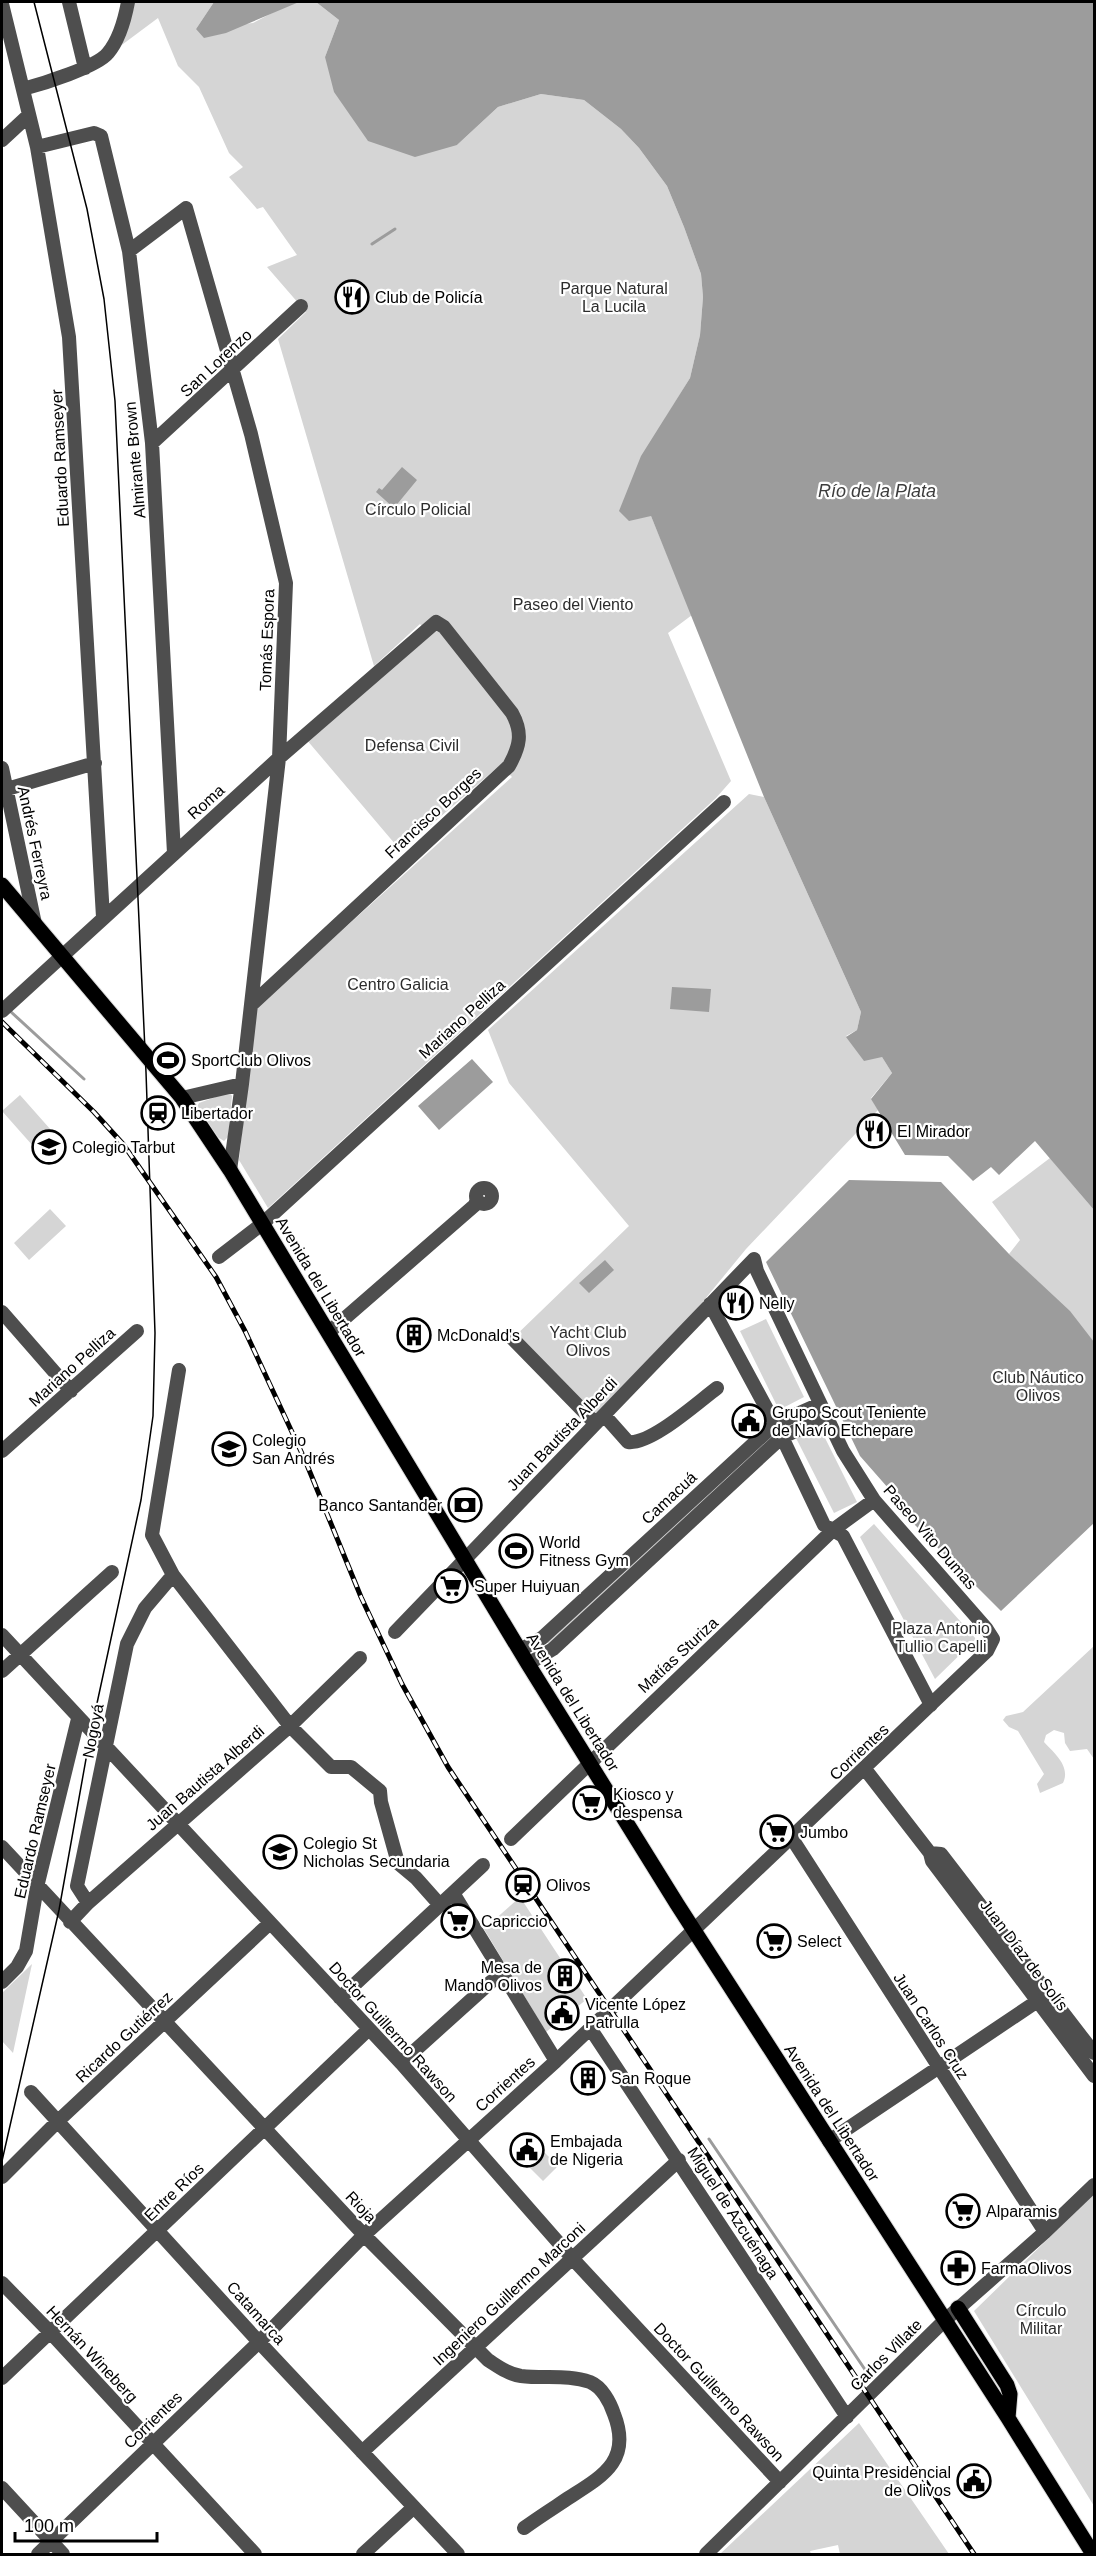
<svg xmlns="http://www.w3.org/2000/svg" width="1096" height="2556" font-family="Helvetica,sans-serif">
<style>
.green{fill:#d5d5d5}
.water{fill:#9c9c9c}
.lines{fill:none;stroke-linecap:round;stroke-linejoin:round}
.stream{stroke:#9c9c9c;stroke-width:3}
.major-casing{stroke:#dbdbdb;stroke-width:17}
.minor{stroke:#4e4e4e;stroke-width:14}
.major{stroke:#000;stroke-width:15}
.tram{stroke:#000;stroke-width:1.5}
.rail-casing{stroke:#000;stroke-width:5}
.rail{stroke:#fff;stroke-width:3;stroke-dasharray:9;stroke-linecap:butt}
.labels{text-anchor:middle;dominant-baseline:central;stroke-width:4.5;stroke-linejoin:round;paint-order:stroke}
.park-label{font-size:16px;fill:#2c2c2c;stroke:#fff}
.poi-label{font-size:16px;fill:#000;stroke:#fff;text-anchor:start}
.street-label{font-size:16px;fill:#000;stroke:#fff}
.water-label{font-size:18px;font-style:italic;fill:#3d3d3d;stroke:#fff}
</style>
<rect width="100%" height="100%" fill="#fff"/>
<!-- green -->
<path class="green" d="M132,2H214L196,29L253,23L285,6L299,2H316L339,20L325,57L457,145L498,107L541,94L584,100L621,129L639,148L667,186L684,227L701,274L703,297L700,335L690,378L666,417L651,516L692,615L668,633L731,781L716,798L268,1208L239,1160L256,1008L512,777L500,765L401,851L306,739L429,634L420,624L374,666L278,339L306,312L267,267L297,255L263,207L257,209L229,177L243,167L229,153L199,87L178,66L158,18L115,50Z
M749,794L764,797L861,1012L857,1030L846,1036L882,1057L892,1073L871,1098L878,1110L746,1249L696,1310L589,1421L510,1341L629,1226L509,1083L488,1030Z
M229,1092L232,1096L228,1137L224,1141L216,1136L197,1107L199,1103Z
M20,1095L51,1130L33,1146L2,1111Z
M1050,1158L1094,1210V1432L1053,1296L1009,1254L1020,1240L992,1202Z
M50,1209L66,1226L29,1260L14,1243Z
M766,1319L804,1397L779,1410L740,1331Z
M819,1426L857,1502L834,1513L796,1438Z
M766,1435L770,1443L550,1646L544,1639Z
M874,1524L976,1639L935,1679L860,1537Z
M1094,1646V1759L1087,1749L1070,1751L1065,1743L1064,1733L1054,1730L1046,1735L1044,1742C1054,1753 1071,1766 1063,1783L1040,1793L1037,1784L1044,1774L1018,1731L1009,1727L1003,1720L1006,1716L1023,1712Z
M520,1897L587,1999L546,2032L484,1929Z
M32,1964L13,2053L2,2041V1993Z
M530,2138L558,2166L543,2181L525,2163L530,2157L520,2147Z
M1094,2194V2506L974,2311Z
M859,2423L949,2554H840L838,2545L810,2551L811,2554H720Z"/>
<!-- water -->
<path class="water" d="M214,2H299L226,33L204,38L196,29Z
M316,2H1094V1210L1035,1141L999,1175L991,1167L973,1181L948,1156L905,1155L871,1099L892,1073L882,1057L864,1061L846,1037L857,1030L861,1012L764,797L651,516L629,521L619,511L641,456L690,378L700,335L703,297L701,274L684,227L667,186L639,148L621,129L584,100L541,94L498,107L457,145L415,157L368,141L334,92L325,57L339,20Z
M402,467L417,480L394,508L376,492L379,488L382,490Z
M672,987L711,989L709,1012L670,1009Z
M472,1059L493,1082L439,1130L418,1106Z
M849,1180L941,1182L1009,1254L1070,1311L1094,1342V1523L1001,1611L899,1509L903,1505L860,1456L766,1262Z
M605,1260L614,1270L589,1293L579,1283Z"/>
<g class="lines">
<!-- stream -->
<path class="stream" d="M372,244L395,229
M10,1011L84,1079
M709,2139L868,2374"/>
<defs>
<path id="major" d="M2,885L182,1098L230,1170L528,1664L677,1904L1008,2418L1093,2554
M958,2308L1007,2385L1010,2394L1008,2418"/>
</defs>
<!-- major casing -->
<use href="#major" class="major-casing"/>
<!-- minor -->
<path class="minor" d="M69,2L85,68
M2,4L37,147L69,337L103,917
M23,89C42,84 97,67 108,53C119,40 125,18 128,2
M2,140L29,115
M37,147L94,133L101,136L129,251L152,443L174,853
M129,251L186,208L251,434L286,583L279,758L242,1084L230,1170
M152,443L301,306
M2,768L35,924
M2,794L7,789L95,763
M2,1011L279,758L436,622L444,627L512,713C523,733 520,746 509,766L251,1005
M182,1098L242,1084
M476 1196a8 8 0 1 1 16 0a8 8 0 1 1-16 0Z
M219,1257L262,1224L724,802
M710,1304L782,1437L824,1525L843,1536L931,1705
M2,1312L71,1391
M329,1332L475,1205L477,1199
M510,1336L595,1423
M179,1370L152,1535L173,1575L290,1726L331,1767H351L380,1791L381,1802L398,1863L416,1878L440,1905
M604,1415L628,1442C651,1445 698,1402 717,1388
M2,1451L137,1331
M2,1635L401,2063L572,2258L780,2482
M520,1650L542,1638L775,1424L820,1404
M528,1664L553,1649L782,1437L827,1417
M2,1671L112,1572
M865,1769L930,1853L932,1861L1094,2076
M791,1837L1045,2232
M511,1839L833,1530L874,1500
M2,1847L364,2235L488,2360C499,2367 508,2374 521,2376C544,2379 568,2374 590,2382C602,2387 610,2402 614,2414C632,2460 603,2476 570,2497C555,2507 539,2517 524,2528
M930,1853L941,1854L1094,2053
M453,1893L556,2061
M88,1903L77,1886L127,1644L145,1608L173,1575
M70,1922L88,1903L290,1726L360,1658
M2,1982L17,1967L26,1951L37,1887L78,1719
M340,1998L483,1865
M590,2028L847,2417
M401,2063L502,1972
M31,2092L259,2342L458,2554
M829,2141L1048,1994
M2,2177L58,2121L270,1923
M2,2283L50,2332L255,2554
M2,2378L369,2029
M362,2452L679,2160
M2,2488L63,2554
M38,2554L259,2342L364,2235L556,2061L987,1651L993,1639L986,1628L874,1500L843,1451L757,1271L754,1259L395,1632
M363,2554L414,2507
M706,2554L944,2321L1045,2232L1094,2185"/>
<!-- major -->
<use href="#major" class="major"/>
<!-- tram -->
<path class="tram" d="M2,2161L59,1910L91,1731L141,1500L153,1416L155,1333L146,1072L115,401L104,299L87,209L34,2"/>
<defs>
<path id="rail" d="M2,1022L94,1112L123,1144L216,1277L245,1331L305,1460L361,1597L402,1684L448,1767L974,2554"/>
</defs>
<!-- rail casing -->
<use href="#rail" class="rail-casing"/>
<!-- rail -->
<use href="#rail" class="rail"/>
</g>
<!-- icons -->
<defs>
<symbol id="restaurant-ring" viewBox="-11 -11 22 22"><circle r="9.5" fill="#fff" stroke="#000" stroke-width="1.5"/><path d="M-5-6h1v4h1v-4h1v4h1v-4h1v5L-1.5 .5V6h-2V.5L-5-1ZM5-6V6H3V1.5H1.5Q1.5-4 5-6Z" fill="#000"/></symbol>
<symbol id="stadium-ring" viewBox="-11 -11 22 22"><circle r="9.5" fill="#fff" stroke="#000" stroke-width="1.5"/><path d="M0-5a6.5 5 0 1 0 0 10a6.5 5 0 1 0 0-10ZM-3.5-1.8h7v3.6h-7Z" fill="#000"/></symbol>
<symbol id="station-ring" viewBox="-11 -11 22 22"><circle r="9.5" fill="#fff" stroke="#000" stroke-width="1.5"/><path d="M-3-6H3Q5-6 5-4V2Q5 4 3 4L4.5 6H3L1.5 4h-3L-3 6H-4.5L-3 4Q-5 4-5 2V-4Q-5-6-3-6ZM-3.5-4v3h7v-3ZM-3.5 1v1.5H-2V1ZM2 1v1.5H3.5V1Z" fill="#000"/></symbol>
<symbol id="school-ring" viewBox="-11 -11 22 22"><circle r="9.5" fill="#fff" stroke="#000" stroke-width="1.5"/><path d="M0-5L7-2L0 1L-7-2ZM-4 1L0 2.5L4 1V4Q0 6-4 4Z" fill="#000"/></symbol>
<symbol id="building-ring" viewBox="-11 -11 22 22"><circle r="9.5" fill="#fff" stroke="#000" stroke-width="1.5"/><path d="M-4-6H4V6H1V3H-1V6H-4ZM-2.5-4.3h1.7v1.8h-1.7ZM.8-4.3h1.7v1.8H.8ZM-2.5-1h1.7V.8h-1.7ZM.8-1h1.7V.8H.8Z" fill="#000"/></symbol>
<symbol id="civic-ring" viewBox="-11 -11 22 22"><circle r="9.5" fill="#fff" stroke="#000" stroke-width="1.5"/><path d="M-.6-6.5H3V-4.5H.6V-3L4-1V1h2V6H-6V1h2V-1L-.6-3ZM-1.2 2.5V6h2.4V2.5Z" fill="#000"/></symbol>
<symbol id="bank-ring" viewBox="-11 -11 22 22"><circle r="9.5" fill="#fff" stroke="#000" stroke-width="1.5"/><path d="M-6-4H6V4H-6ZM0-2.3a2.3 2.3 0 1 0 0 4.6a2.3 2.3 0 1 0 0-4.6Z" fill="#000"/></symbol>
<symbol id="supermarket-ring" viewBox="-11 -11 22 22"><circle r="9.5" fill="#fff" stroke="#000" stroke-width="1.5"/><path d="M-6-5.5h2.5l.6 2H6L4.5 2H-2.5L-4.4-4H-6ZM-1.5 3.2a1.3 1.3 0 1 0 .1 0ZM3 3.2a1.3 1.3 0 1 0 .1 0Z" fill="#000"/></symbol>
<symbol id="pharmacy-ring" viewBox="-11 -11 22 22"><circle r="9.5" fill="#fff" stroke="#000" stroke-width="1.5"/><path d="M-2-6h4v4h4v4h-4v4h-4v-4h-4v-4h4Z" fill="#000"/></symbol>
</defs>
<g fill-rule="evenodd">
<use href="#restaurant-ring" x="333" y="278" width="38" height="38"/>
<use href="#stadium-ring" x="149" y="1041" width="38" height="38"/>
<use href="#station-ring" x="139" y="1094" width="38" height="38"/>
<use href="#restaurant-ring" x="855" y="1112" width="38" height="38"/>
<use href="#school-ring" x="30" y="1128" width="38" height="38"/>
<use href="#restaurant-ring" x="717" y="1284" width="38" height="38"/>
<use href="#building-ring" x="395" y="1316" width="38" height="38"/>
<use href="#civic-ring" x="730" y="1402" width="38" height="38"/>
<use href="#school-ring" x="210" y="1430" width="38" height="38"/>
<use href="#bank-ring" x="446" y="1486" width="38" height="38"/>
<use href="#stadium-ring" x="497" y="1532" width="38" height="38"/>
<use href="#supermarket-ring" x="432" y="1567" width="38" height="38"/>
<use href="#supermarket-ring" x="571" y="1784" width="38" height="38"/>
<use href="#supermarket-ring" x="758" y="1813" width="38" height="38"/>
<use href="#school-ring" x="261" y="1833" width="38" height="38"/>
<use href="#station-ring" x="504" y="1866" width="38" height="38"/>
<use href="#supermarket-ring" x="439" y="1902" width="38" height="38"/>
<use href="#supermarket-ring" x="755" y="1922" width="38" height="38"/>
<use href="#building-ring" x="546" y="1957" width="38" height="38"/>
<use href="#civic-ring" x="543" y="1994" width="38" height="38"/>
<use href="#building-ring" x="569" y="2059" width="38" height="38"/>
<use href="#civic-ring" x="508" y="2131" width="38" height="38"/>
<use href="#supermarket-ring" x="944" y="2192" width="38" height="38"/>
<use href="#pharmacy-ring" x="939" y="2249" width="38" height="38"/>
<use href="#civic-ring" x="955" y="2462" width="38" height="38"/>
</g>
<g class="labels">
<!-- park labels -->
<g class="park-label">
<text x="614" y="288">Parque Natural<tspan x="614" dy="18">La Lucila</tspan></text>
<text x="418" y="509">Círculo Policial</text>
<text x="573" y="604">Paseo del Viento</text>
<text x="412" y="745">Defensa Civil</text>
<text x="398" y="984">Centro Galicia</text>
<text x="588" y="1332">Yacht Club<tspan x="588" dy="18">Olivos</tspan></text>
<text x="1038" y="1377">Club Náutico<tspan x="1038" dy="18">Olivos</tspan></text>
<text x="941" y="1628">Plaza Antonio<tspan x="941" dy="18">Tullio Capelli</tspan></text>
<text x="1041" y="2310">Círculo<tspan x="1041" dy="18">Militar</tspan></text>
</g>
<!-- poi labels -->
<g class="poi-label">
<text x="375" y="297">Club de Policía</text>
<text x="191" y="1060">SportClub Olivos</text>
<text x="181" y="1113">Libertador</text>
<text x="897" y="1131">El Mirador</text>
<text x="72" y="1147">Colegio Tarbut</text>
<text x="759" y="1303">Nelly</text>
<text x="437" y="1335">McDonald's</text>
<text x="772" y="1412">Grupo Scout Teniente<tspan x="772" dy="18">de Navío Etchepare</tspan></text>
<text x="252" y="1440">Colegio<tspan x="252" dy="18">San Andrés</tspan></text>
<text x="442" y="1505" text-anchor="end">Banco Santander</text>
<text x="539" y="1542">World<tspan x="539" dy="18">Fitness Gym</tspan></text>
<text x="474" y="1586">Super Huiyuan</text>
<text x="613" y="1794">Kiosco y<tspan x="613" dy="18">despensa</tspan></text>
<text x="800" y="1832">Jumbo</text>
<text x="303" y="1843">Colegio St<tspan x="303" dy="18">Nicholas Secundaria</tspan></text>
<text x="546" y="1885">Olivos</text>
<text x="481" y="1921">Capriccio</text>
<text x="797" y="1941">Select</text>
<text x="542" y="1967" text-anchor="end">Mesa de<tspan x="542" dy="18">Mando Olivos</tspan></text>
<text x="585" y="2004">Vicente López<tspan x="585" dy="18">Patrulla</tspan></text>
<text x="611" y="2078">San Roque</text>
<text x="550" y="2141">Embajada<tspan x="550" dy="18">de Nigeria</tspan></text>
<text x="986" y="2211">Alparamis</text>
<text x="981" y="2268">FarmaOlivos</text>
<text x="951" y="2472" text-anchor="end">Quinta Presidencial<tspan x="951" dy="18">de Olivos</tspan></text>
</g>
<!-- street labels -->
<g class="street-label">
<text transform="translate(216 363) rotate(-43)">San Lorenzo</text>
<text transform="translate(60 458) rotate(-93)">Eduardo Ramseyer</text>
<text transform="translate(135 460) rotate(-95)">Almirante Brown</text>
<text transform="translate(267 640) rotate(-88)">Tomás Espora</text>
<text transform="translate(206 802) rotate(-42)">Roma</text>
<text transform="translate(433 813) rotate(-43)">Francisco Borges</text>
<text transform="translate(35 843) rotate(78)">Andrés Ferreyra</text>
<text transform="translate(462 1019) rotate(-42)">Mariano Pelliza</text>
<text transform="translate(321 1287) rotate(59)">Avenida del Libertador</text>
<text transform="translate(72 1367) rotate(-42)">Mariano Pelliza</text>
<text transform="translate(562 1434) rotate(-46)">Juan Bautista Alberdi</text>
<text transform="translate(669 1498) rotate(-43)">Camacuá</text>
<text transform="translate(930 1537) rotate(49)">Paseo Vito Dumas</text>
<text transform="translate(678 1655) rotate(-43)">Matías Sturiza</text>
<text transform="translate(573 1702) rotate(58)">Avenida del Libertador</text>
<text transform="translate(93 1731) rotate(-79)">Nogoyá</text>
<text transform="translate(859 1752) rotate(-43)">Corrientes</text>
<text transform="translate(205 1778) rotate(-41)">Juan Bautista Alberdi</text>
<text transform="translate(35 1831) rotate(-77)">Eduardo Ramseyer</text>
<text transform="translate(1024 1955) rotate(53)">Juan Díaz de Solís</text>
<text transform="translate(931 2026) rotate(57)">Juan Carlos Cruz</text>
<text transform="translate(393 2032) rotate(48)">Doctor Guillermo Rawson</text>
<text transform="translate(124 2037) rotate(-43)">Ricardo Gutiérrez</text>
<text transform="translate(505 2084) rotate(-42)">Corrientes</text>
<text transform="translate(832 2113) rotate(57)">Avenida del Libertador</text>
<text transform="translate(174 2192) rotate(-44)">Entre Ríos</text>
<text transform="translate(361 2207) rotate(47)">Rioja</text>
<text transform="translate(733 2213) rotate(57)">Miguel de Azcuénaga</text>
<text transform="translate(509 2294) rotate(-43)">Ingeniero Guillermo Marconi</text>
<text transform="translate(256 2313) rotate(48)">Catamarca</text>
<text transform="translate(92 2354) rotate(47)">Hernán Wineberg</text>
<text transform="translate(886 2355) rotate(-45)">Carlos Villate</text>
<text transform="translate(719 2392) rotate(47)">Doctor Guillermo Rawson</text>
<text transform="translate(153 2420) rotate(-44)">Corrientes</text>
</g>
<!-- water labels -->
<g class="water-label">
<text x="877" y="491">Río de la Plata</text>
</g>
</g>
<!-- border -->
<rect width="1096" height="2556" fill="none" stroke="#000000" stroke-width="6"/>
<!-- scale -->
<path d="M15 2532v9h142v-9" fill="none" stroke="#000000" stroke-width="3"/>
<text x="24" y="2532" font-size="18" fill="#000000" stroke="#ffffff" stroke-width="4.5" paint-order="stroke">100 m</text>
</svg>
